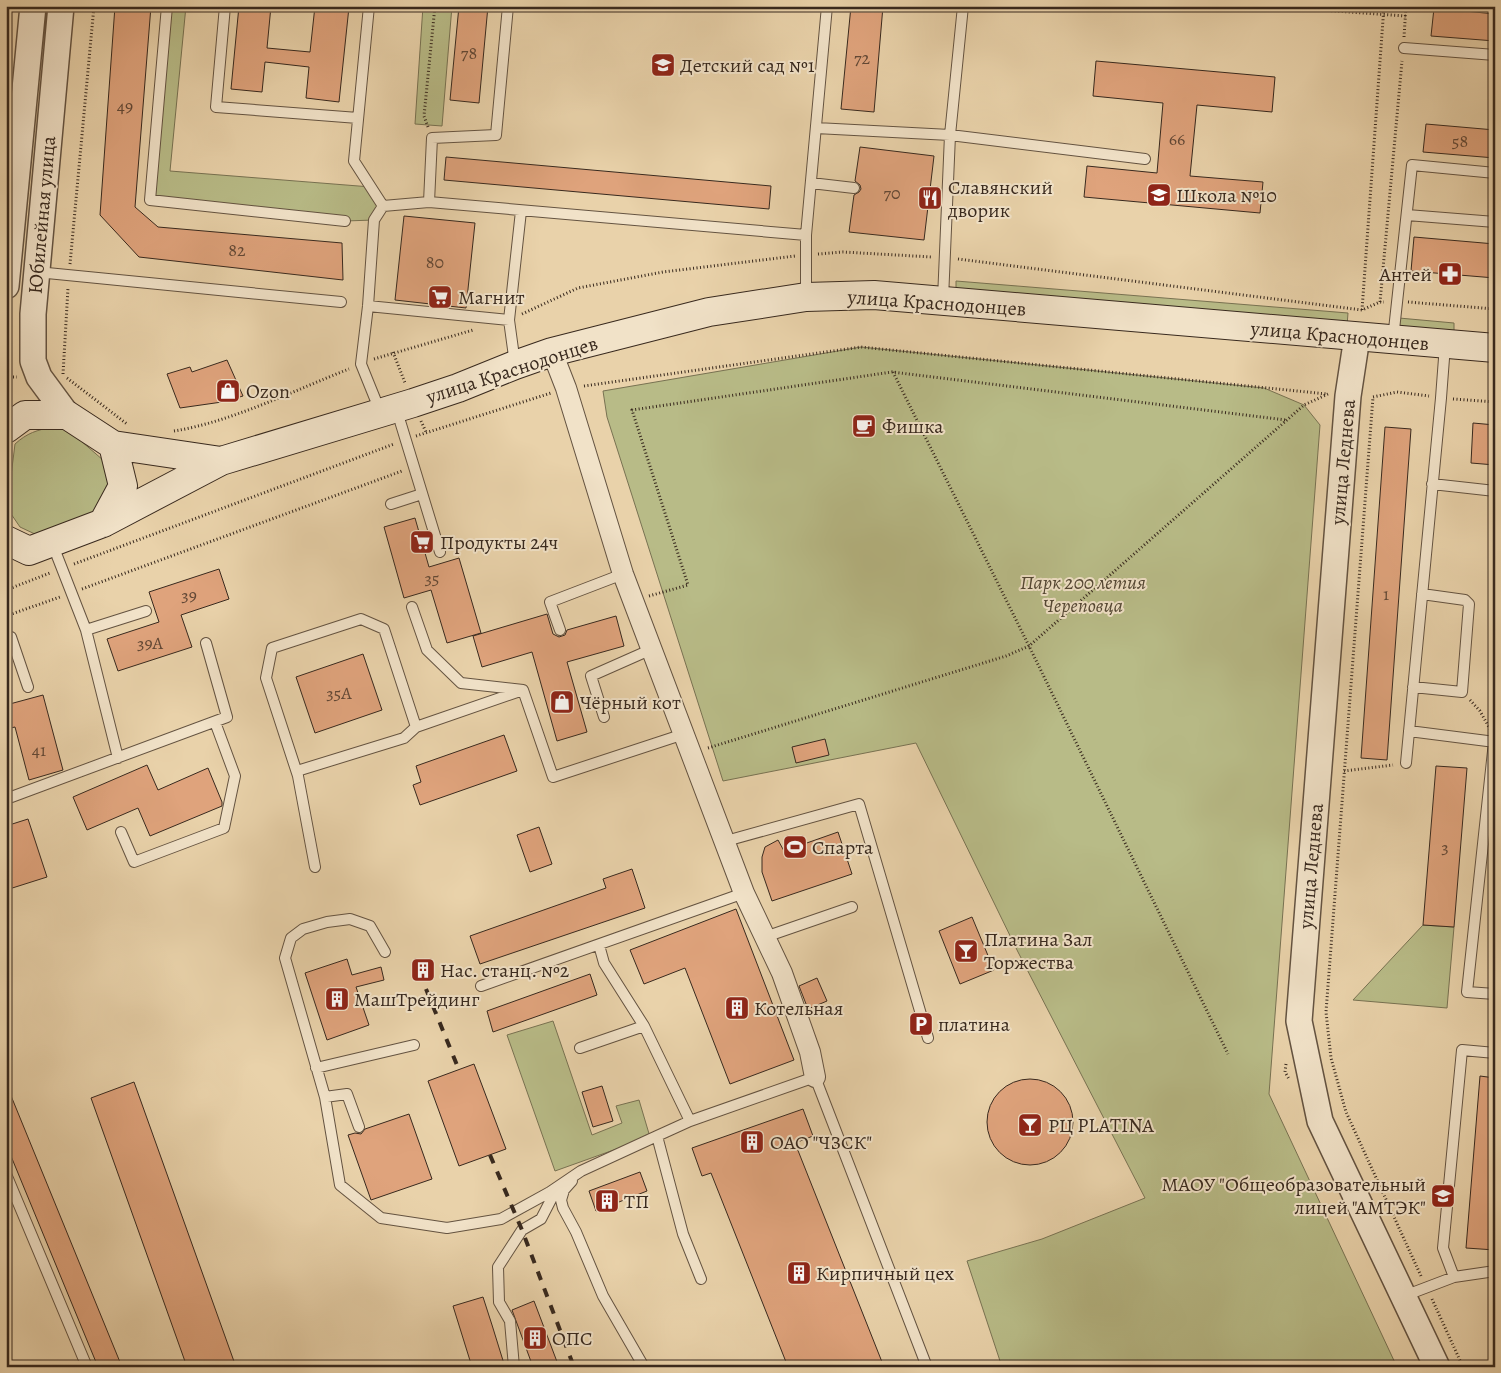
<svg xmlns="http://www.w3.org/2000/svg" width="1501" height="1373" font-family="Alegreya,serif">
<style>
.green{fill:#b8bb87;stroke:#787252}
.building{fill:#dfa37c;stroke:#38291e}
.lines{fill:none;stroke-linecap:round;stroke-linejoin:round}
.service-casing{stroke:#645341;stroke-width:12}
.minor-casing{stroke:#645341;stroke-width:22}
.tertiary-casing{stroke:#645341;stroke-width:28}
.secondary-casing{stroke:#38291e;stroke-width:30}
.path{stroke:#38291e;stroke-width:3;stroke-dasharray:1 2.5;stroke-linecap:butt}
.service{stroke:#f1e2c8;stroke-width:10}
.minor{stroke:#f1e2c8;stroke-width:20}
.tertiary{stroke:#f1e2c8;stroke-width:25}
.secondary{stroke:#f1e2c8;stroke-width:28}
.rail{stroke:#38291e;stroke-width:4;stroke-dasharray:9 9;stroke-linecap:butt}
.labels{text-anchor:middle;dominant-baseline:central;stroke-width:4;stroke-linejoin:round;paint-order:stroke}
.number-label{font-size:18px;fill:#624836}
.poi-label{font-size:20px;fill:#38291e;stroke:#f1e2c8;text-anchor:start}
.street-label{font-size:20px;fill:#38291e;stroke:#f1e2c8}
.park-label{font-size:20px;font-style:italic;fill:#524633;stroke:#f1e2c8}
</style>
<rect width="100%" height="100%" fill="#e9d2aa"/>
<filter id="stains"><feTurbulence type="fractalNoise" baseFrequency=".004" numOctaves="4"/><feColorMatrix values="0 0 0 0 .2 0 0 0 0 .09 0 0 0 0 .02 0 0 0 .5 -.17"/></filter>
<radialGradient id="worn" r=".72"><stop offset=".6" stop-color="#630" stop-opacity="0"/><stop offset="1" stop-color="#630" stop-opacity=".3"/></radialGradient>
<!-- green -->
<path class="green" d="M167,6H186L170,171L371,187L383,206L374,220L345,221L150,200Z
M423,6H452L442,126L415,124Z
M956,281L1348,313L1347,326L956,294Z
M1399,318L1454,323V338L1398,333Z
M861,347L1264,388L1304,405L1320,425L1269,1094L1397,1367H1002L967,1261L1042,1239L1145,1198L1018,952L916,743L723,781L607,417L603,391Z
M53,427L66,428L103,460L112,472L107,509L37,535L20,527L7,508L15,444C27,433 37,430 53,427Z
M1423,925L1454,927L1447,1008L1353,1000Z
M553,1021L592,1135L622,1123L616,1106L639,1100L650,1137L555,1171L507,1035Z"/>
<!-- building -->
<path class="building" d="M115,6H151L135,207L158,227L342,243L343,280L139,257L100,215Z
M239,6H271L267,48L310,52L315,6L349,7L339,102L306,98L309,67L265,62L262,92L231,89Z
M459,6H488L479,103L450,100Z
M851,6H883L874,112L841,109Z
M1434,8L1495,14V41L1431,36Z
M1096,61L1275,77L1272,112L1197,105L1190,176L1263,182L1260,213L1084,197L1087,166L1157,173L1163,103L1093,96Z
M1426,124L1495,130V158L1423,152Z
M860,147L934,156L924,240L849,232L854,195L859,192L861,189L860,185L855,181Z
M446,157L771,186L769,209L444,180Z
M404,216L475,223L466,308L395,300Z
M1414,237L1495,244V278L1411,271Z
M227,360L243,396L222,402L180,408L167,374L190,367L192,372Z
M1473,423L1495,425V465L1471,463Z
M1385,427L1411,429L1387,760L1361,758Z
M415,518L429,567L459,558L481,633L447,643L431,590L404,598L384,527Z
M219,569L229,599L181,615L192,647L118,671L107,639L159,622L149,592Z
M547,614L553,634L559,637L565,635L567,630L616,616L624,646L567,662L587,732L557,741L532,652L482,667L473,636Z
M363,654L382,710L315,733L296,677Z
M43,695L63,770L29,780L15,727L6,729V705Z
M504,735L517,771L420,805L413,785L421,782L416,766Z
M825,739L829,755L796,763L792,747Z
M147,765L158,790L208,768L222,802V806L150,836L138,808L87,830L73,797Z
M1436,766L1467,768L1454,927L1423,925Z
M28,819L47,877L6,890V826Z
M539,827L552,864L530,872L517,835Z
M838,832L852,874L772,901L762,872V857L765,847L778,840L784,851Z
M632,869L645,908L480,964L470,936L606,888L603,879Z
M736,909L794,1060L730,1084L685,968L644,984L630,950Z
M972,917L994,970L960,984L939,931Z
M347,959L352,975L381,967L384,980L356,987L369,1025L327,1040L305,973Z
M590,974L597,995L493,1032L487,1011Z
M817,978L827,1001L808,1009L799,986Z
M474,1064L506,1149L459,1166L428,1081Z
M1480,1076L1495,1078V1250L1466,1248Z
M987 1122a43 43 0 1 1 86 0a43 43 0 1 1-86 0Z
M134,1082L236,1367H187L91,1098Z
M7,1086L122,1367H98L6,1144Z
M602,1086L613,1121L593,1127L582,1092Z
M803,1109L813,1136L795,1143L884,1367H788L711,1173L702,1176L692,1148Z
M409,1114L432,1179L371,1200L348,1135L355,1133L361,1134L365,1129Z
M640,1172L647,1191L596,1211L589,1191Z
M483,1297L492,1325L505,1367H472L453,1306Z
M534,1301L559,1367H533L512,1310Z"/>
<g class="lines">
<defs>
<path id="service" d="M167,6L150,200L345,221
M225,6L216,107L358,118
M369,6L354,161L383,206
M963,6L950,135L1145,159
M1404,48L1495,55
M816,128L950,135L943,299
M811,183L854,188
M429,202L432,138L496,135L508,6
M1407,215L1495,222
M37,272L341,302
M806,296V235L827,6
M368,306L509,320
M1393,339L1412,165L1495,173
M515,364L509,320L521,211
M396,408L440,552
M380,411L361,364L368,306L374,220L383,206L429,202L806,235
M1432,484L1495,491
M391,504L422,494
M52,543L86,630L118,758
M412,607L427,650L461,683L523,690L553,777L684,734
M86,630L146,611
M560,630L550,602L623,574
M6,639L11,637L28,687
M1413,687L1462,692L1469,604L1465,600L1422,594
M604,717L591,676L652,649
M1409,731L1495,742
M1494,742L1467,992L1495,994
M1406,763L1441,398L1445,345
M297,771L404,738L416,727
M6,799L227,717L206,643
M121,832L134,862L224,828L235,776L215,722
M726,841L859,804L928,1038
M315,867L298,776L266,678L272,648L361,619L384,629L416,727L523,690
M765,937L852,907
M599,945L604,963L644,1026
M385,952L370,926L350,919L327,922L303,929L291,938L285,958L325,1097L340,1185L381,1218L447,1228L501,1219L550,1192L581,1171L657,1136L690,1121L815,1077L927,1367
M481,986L744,893
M580,1048L644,1026L690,1121
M316,1068L414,1045
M325,1097L347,1094L359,1127
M657,1136L683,1234L701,1279
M6,1174L87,1367
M572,1181L564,1190L561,1200L563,1208L576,1232L603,1296L644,1367
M1454,1277L1443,1248L1462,1050L1495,1053
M1404,1296L1454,1277L1495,1271
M514,1367L510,1321L499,1302L498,1267L522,1230L541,1219L557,1188"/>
<path id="minor" d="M552,352L566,388L623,574L744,893L782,973L810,1052L815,1077"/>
<path id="tertiary" d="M61,6L33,314V361L39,377L67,415
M6,286L33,6
M1357,337L1348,396L1299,1021L1320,1121L1437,1367"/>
<path id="secondary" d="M6,429L25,415H67L113,445L123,486L103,523L29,551L6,540
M113,445L221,461
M103,523L221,461L413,403L458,388L515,365L552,352L709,312L806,297L874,295L1495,348"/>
</defs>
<!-- service casing -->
<use href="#service" class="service-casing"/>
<!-- minor casing -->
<use href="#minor" class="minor-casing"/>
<!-- tertiary casing -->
<use href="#tertiary" class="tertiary-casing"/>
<!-- secondary casing -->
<use href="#secondary" class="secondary-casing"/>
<!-- path -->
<path class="path" d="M1265,6L1406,16
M1404,37L1406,6
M428,127L424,116L435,6
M818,254L843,252L932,257
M958,259L1362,310L1380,302H1384
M70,264L94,6
M1380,302L1402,61
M1408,302L1495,309
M1362,310L1384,6
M522,314L578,288L663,272L795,256
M393,352L405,383
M374,359L473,330
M893,372L1029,646L1228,1054
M63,374L68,288
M6,377H17
M67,378L127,424
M584,386L861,347L1327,394
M1453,399L1495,402
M421,421L426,432
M174,431C231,422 295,390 349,369
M416,436L551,393
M1491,503L1495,511
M74,564L394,444
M82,589L402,471
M6,590L50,573
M649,596L688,585L632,410L892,372L1286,420
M6,616L60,597
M1470,700L1480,711L1490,729
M708,748L1006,656L1029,646L1304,405L1328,394
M1344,771L1393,765
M1286,1064L1285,1072L1289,1079
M1421,1276L1346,1112L1331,1058L1326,1012L1373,397L1397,392L1429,396
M1432,1299L1463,1367"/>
<!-- service -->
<use href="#service" class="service"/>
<!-- minor -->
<use href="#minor" class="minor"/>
<!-- tertiary -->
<use href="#tertiary" class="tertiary"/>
<!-- secondary -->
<use href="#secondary" class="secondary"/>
<!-- rail -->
<path class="rail" d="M426,989L459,1070
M490,1155L522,1230L574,1367"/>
</g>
<!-- icons -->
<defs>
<symbol id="school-square" viewBox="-11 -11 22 22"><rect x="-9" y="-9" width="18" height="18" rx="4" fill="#8f2418" stroke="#f1e2c8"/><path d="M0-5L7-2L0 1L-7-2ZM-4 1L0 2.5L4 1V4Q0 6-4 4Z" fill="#fff"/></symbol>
<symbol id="restaurant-square" viewBox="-11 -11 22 22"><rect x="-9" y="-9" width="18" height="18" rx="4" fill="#8f2418" stroke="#f1e2c8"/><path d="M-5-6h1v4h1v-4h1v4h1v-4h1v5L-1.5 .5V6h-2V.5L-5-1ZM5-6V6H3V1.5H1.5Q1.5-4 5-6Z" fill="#fff"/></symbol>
<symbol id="pharmacy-square" viewBox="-11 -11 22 22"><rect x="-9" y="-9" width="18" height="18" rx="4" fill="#8f2418" stroke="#f1e2c8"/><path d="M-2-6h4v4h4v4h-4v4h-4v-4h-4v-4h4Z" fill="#fff"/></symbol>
<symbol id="supermarket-square" viewBox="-11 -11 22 22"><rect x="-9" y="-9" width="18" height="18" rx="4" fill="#8f2418" stroke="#f1e2c8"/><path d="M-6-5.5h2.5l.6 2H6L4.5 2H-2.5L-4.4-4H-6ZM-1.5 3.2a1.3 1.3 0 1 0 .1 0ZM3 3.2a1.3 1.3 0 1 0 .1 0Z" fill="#fff"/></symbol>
<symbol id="shop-square" viewBox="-11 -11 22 22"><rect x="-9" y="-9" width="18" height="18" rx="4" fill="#8f2418" stroke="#f1e2c8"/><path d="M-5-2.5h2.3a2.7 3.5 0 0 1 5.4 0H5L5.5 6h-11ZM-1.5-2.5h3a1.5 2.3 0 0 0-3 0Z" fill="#fff"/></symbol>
<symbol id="cafe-square" viewBox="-11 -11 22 22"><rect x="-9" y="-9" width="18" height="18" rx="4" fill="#8f2418" stroke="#f1e2c8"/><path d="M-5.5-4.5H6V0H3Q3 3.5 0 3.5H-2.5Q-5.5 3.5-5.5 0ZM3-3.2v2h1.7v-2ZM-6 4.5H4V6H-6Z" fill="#fff"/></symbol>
<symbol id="stadium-square" viewBox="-11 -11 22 22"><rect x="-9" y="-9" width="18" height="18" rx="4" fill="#8f2418" stroke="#f1e2c8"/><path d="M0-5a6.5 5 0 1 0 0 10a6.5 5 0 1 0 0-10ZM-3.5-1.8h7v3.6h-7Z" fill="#fff"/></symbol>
<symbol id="bar-square" viewBox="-11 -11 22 22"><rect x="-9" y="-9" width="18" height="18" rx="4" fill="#8f2418" stroke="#f1e2c8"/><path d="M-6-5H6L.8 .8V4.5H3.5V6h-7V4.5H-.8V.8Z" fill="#fff"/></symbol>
<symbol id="building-square" viewBox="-11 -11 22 22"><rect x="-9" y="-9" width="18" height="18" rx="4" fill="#8f2418" stroke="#f1e2c8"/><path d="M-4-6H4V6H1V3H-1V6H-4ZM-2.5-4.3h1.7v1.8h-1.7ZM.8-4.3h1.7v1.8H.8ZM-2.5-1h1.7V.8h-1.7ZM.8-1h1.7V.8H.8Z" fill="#fff"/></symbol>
<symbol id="parking-square" viewBox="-11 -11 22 22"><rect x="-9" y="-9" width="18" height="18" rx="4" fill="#8f2418" stroke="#f1e2c8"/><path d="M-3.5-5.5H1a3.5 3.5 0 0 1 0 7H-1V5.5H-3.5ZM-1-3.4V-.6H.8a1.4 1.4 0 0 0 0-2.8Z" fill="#fff"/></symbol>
</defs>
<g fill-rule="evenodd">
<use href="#school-square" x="649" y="51" width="28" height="28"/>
<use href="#school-square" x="1145" y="181" width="28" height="28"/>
<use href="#restaurant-square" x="916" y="184" width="28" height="28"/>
<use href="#pharmacy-square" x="1436" y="260" width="28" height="28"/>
<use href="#supermarket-square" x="426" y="283" width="28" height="28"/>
<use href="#shop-square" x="214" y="377" width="28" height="28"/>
<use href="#cafe-square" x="850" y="412" width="28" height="28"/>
<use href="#supermarket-square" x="408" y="528" width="28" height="28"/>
<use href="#shop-square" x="548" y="688" width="28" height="28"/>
<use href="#stadium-square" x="781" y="833" width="28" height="28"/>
<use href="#bar-square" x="952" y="937" width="28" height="28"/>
<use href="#building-square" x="409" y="956" width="28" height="28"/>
<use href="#building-square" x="323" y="985" width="28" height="28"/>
<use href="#building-square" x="723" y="994" width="28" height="28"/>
<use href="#parking-square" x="907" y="1010" width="28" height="28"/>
<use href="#bar-square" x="1016" y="1111" width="28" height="28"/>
<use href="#building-square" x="738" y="1128" width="28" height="28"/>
<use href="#school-square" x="1429" y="1182" width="28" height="28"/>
<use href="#building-square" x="593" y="1187" width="28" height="28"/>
<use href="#building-square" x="785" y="1259" width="28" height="28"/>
<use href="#building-square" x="521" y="1324" width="28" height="28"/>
</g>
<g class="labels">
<!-- number labels -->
<g class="number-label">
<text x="469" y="53">78</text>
<text x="862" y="58">72</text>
<text x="125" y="106">49</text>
<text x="1177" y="139">66</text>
<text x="1460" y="141">58</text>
<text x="892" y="193">70</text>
<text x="237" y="250">82</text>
<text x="435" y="262">80</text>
<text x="432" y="578">35</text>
<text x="1386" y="594">1</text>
<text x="189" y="595">39</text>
<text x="150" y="643">39А</text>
<text x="339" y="693">35А</text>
<text x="39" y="750">41</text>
<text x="1445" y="847">3</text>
</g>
<!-- poi labels -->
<g class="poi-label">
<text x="680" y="65">Детский сад №1</text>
<text x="948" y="187">Славянский<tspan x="948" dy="23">дворик</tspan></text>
<text x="1176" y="195">Школа №10</text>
<text x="1432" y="274" text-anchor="end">Антей</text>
<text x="458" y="297">Магнит</text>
<text x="246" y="391">Ozon</text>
<text x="882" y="426">Фишка</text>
<text x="440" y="542">Продукты 24ч</text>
<text x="580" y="702">Чёрный кот</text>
<text x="812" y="847">Спарта</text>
<text x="984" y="939">Платина Зал<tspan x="984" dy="23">Торжества</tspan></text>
<text x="440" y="970">Нас. станц. №2</text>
<text x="354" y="999">МашТрейдинг</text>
<text x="754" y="1008">Котельная</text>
<text x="938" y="1024">платина</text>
<text x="1048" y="1125">РЦ PLATINA</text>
<text x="770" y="1142">ОАО "ЧЗСК"</text>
<text x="1426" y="1184" text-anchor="end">МАОУ "Общеобразовательный<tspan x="1426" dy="23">лицей "АМТЭК"</tspan></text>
<text x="624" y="1201">ТП</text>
<text x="816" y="1273">Кирпичный цех</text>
<text x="552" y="1338">ОПС</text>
</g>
<!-- street labels -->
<g class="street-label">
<text transform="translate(42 215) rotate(-85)">Юбилейная улица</text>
<text transform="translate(937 303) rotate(4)">улица Краснодонцев</text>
<text transform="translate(1340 336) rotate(5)">улица Краснодонцев</text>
<text transform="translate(512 370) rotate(-18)">улица Краснодонцев</text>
<text transform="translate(1343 462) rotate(-85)">улица Леднева</text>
<text transform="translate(1311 866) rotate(-85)">улица Леднева</text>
</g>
<!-- park labels -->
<g class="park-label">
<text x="1083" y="582">Парк 200 летия<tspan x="1083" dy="23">Череповца</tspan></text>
</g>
</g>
<!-- margin -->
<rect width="1501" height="1373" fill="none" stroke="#e9d2aa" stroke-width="25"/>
<rect x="8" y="8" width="1486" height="1358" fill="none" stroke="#38291e" stroke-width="2.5"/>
<rect x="12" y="12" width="1476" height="1348" fill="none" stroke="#38291e"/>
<rect width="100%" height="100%" filter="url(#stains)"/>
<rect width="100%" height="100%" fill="url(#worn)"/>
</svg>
